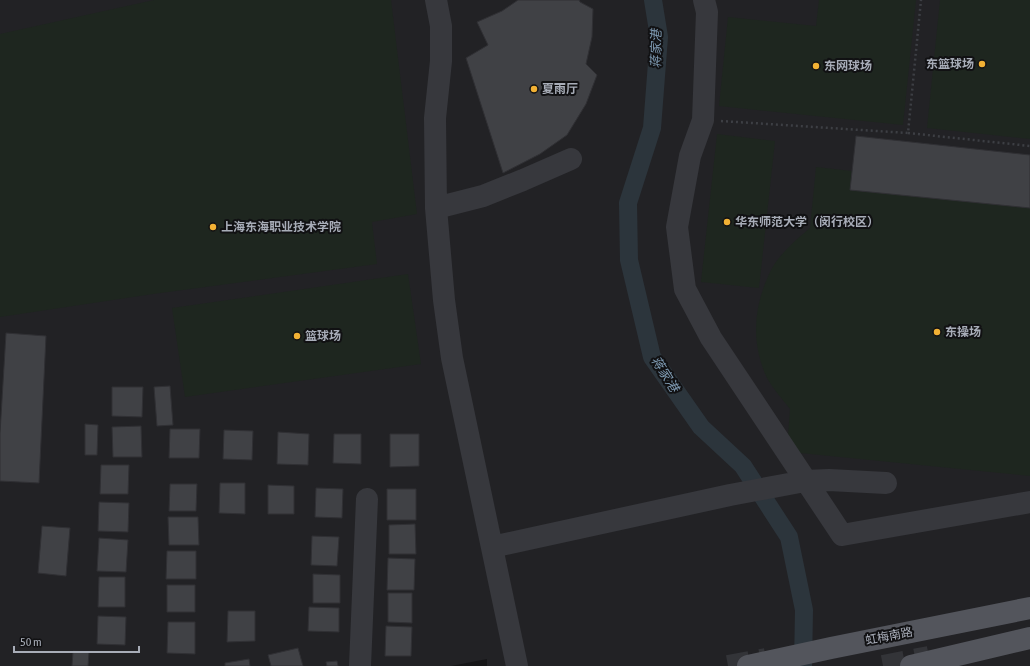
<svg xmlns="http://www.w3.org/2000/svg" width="1030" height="666" font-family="'Asap Condensed','Noto Sans SC',sans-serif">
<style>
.built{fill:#222225}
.green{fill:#1e261f}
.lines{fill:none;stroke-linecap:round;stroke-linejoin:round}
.canal{stroke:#2c353c;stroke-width:18}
.building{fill:#404145;stroke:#303034}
.highway-tunnel{stroke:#333438;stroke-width:22;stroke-dasharray:22 11;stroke-linecap:butt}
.path{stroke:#3d3f44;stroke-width:2.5;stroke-dasharray:2 3;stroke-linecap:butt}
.minor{stroke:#37383d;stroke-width:22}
.major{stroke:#53555c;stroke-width:22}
.poi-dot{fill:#f2b134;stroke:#111113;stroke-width:1.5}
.labels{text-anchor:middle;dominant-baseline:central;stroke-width:4;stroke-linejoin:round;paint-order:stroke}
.poi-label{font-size:12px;font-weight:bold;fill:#a8adb8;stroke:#111113;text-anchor:start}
.street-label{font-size:12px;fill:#a8adb8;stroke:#111113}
.water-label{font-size:13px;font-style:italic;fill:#7f9bb3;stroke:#111113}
</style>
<rect width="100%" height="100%" fill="#161618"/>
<!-- built -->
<path class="built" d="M0,0H1030V666H487V659L451,666H0Z"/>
<!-- green -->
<path class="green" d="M154,0H391L417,214L372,222L377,264L153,294L0,317V34Z
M819,0H916L903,125L719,106L728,17L816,26Z
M940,0H1030V139L927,128Z
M717,134L775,141L759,288L701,282Z
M816,167L852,171L851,190L1030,208V476L800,453L788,436L790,409C781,397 769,385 764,371C752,340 754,309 767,279C769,274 771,269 774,265C782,252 798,238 810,228Z
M408,274L421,364L185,397L172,308Z"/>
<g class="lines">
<!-- canal -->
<path class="canal" d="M653,0L659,37L652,128L628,203L629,260L652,357L701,427L743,466L789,537L804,610L803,666"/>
</g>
<!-- building -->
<path class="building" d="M518,0H579L580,2L593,9L592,37L586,64L597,75L586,104L567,135L540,154L503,173L466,58L488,45L477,22L502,11Z
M856,136L1030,155V208L850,190Z
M6,333L46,336L39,483L0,481V433Z
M170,386L173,425L157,426L154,387Z
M112,387H143L142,417L112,416Z
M85,424L98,425L97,455H85Z
M141,426L142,457H113L112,427Z
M170,429H200L199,458H169Z
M224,430L253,431L252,460L223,459Z
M278,432L309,434L308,465L277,464Z
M334,434H361V464L333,463Z
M390,434H419V466L390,467Z
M101,465H129L128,494H100Z
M220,483H245V514L219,513Z
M170,484H197L196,511H169Z
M268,485L294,486V514H268Z
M316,488L343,489L342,518L315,517Z
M387,489H416V520H387Z
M99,502L129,503L128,532L98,531Z
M168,517H198L199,545H169Z
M415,524L416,554H389V525Z
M42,526L70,528L66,576L38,573Z
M312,536L339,537L337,566L311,565Z
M99,538L128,540L126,572L97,571Z
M167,551H196V579H166Z
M388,558L415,559L414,590H387Z
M313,574L340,575V603H313Z
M99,577H125V607H98Z
M167,585H195V612H167Z
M388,593H412V623L388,622Z
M309,607L339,608V632L308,631Z
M228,611H255V641L227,642Z
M98,616L126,617L125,645L97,644Z
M168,622H195V654L167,653Z
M386,626L412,627L411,656H385Z
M298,648L303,666H271L268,655Z
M73,651L89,652L88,666H72Z
M249,659L250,666H225V663Z
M337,661L338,666H327L326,662Z"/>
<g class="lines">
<!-- highway-tunnel -->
<path class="highway-tunnel" d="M728,666L766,659
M883,666L929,657"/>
<!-- path -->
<path class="path" d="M721,121L908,133L921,0
M908,133L1030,146"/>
<!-- minor -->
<path class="minor" d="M436,0L441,26V61L435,118L436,208L444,300L452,358L517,666
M704,0L707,12L703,120L690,156L677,227L685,289L711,338L842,535L1030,502
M436,208L483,196L523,180L571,159
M492,547L730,495L805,481L829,480L886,483
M360,666L367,499"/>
<!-- major -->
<path class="major" d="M748,666L831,648L1030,608
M911,666L1030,638"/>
</g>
<!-- markers -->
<g class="poi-dot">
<circle cx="982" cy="64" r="4"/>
<circle cx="816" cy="66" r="4"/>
<circle cx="534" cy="89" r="4"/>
<circle cx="727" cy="222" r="4"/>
<circle cx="213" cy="227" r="4"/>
<circle cx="937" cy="332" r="4"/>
<circle cx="297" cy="336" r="4"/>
</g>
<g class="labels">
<!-- poi labels -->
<g class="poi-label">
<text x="974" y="64" text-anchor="end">东篮球场</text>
<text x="824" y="66">东网球场</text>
<text x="542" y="89">夏雨厅</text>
<text x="735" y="222">华东师范大学（闵行校区）</text>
<text x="221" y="227">上海东海职业技术学院</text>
<text x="945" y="332">东操场</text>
<text x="305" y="336">篮球场</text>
</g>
<!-- street labels -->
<g class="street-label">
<text transform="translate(889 636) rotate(-11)">虹梅南路</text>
</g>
<!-- water labels -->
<g class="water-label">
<text transform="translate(656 49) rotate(-89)">蒋家港</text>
<text transform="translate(665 374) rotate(58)">蒋家港</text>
</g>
</g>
<!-- scale -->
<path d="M14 646v6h125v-6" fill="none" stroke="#a8adb8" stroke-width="2"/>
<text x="20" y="646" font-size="12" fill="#a8adb8" stroke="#111113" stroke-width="3" paint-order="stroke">50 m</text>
</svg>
